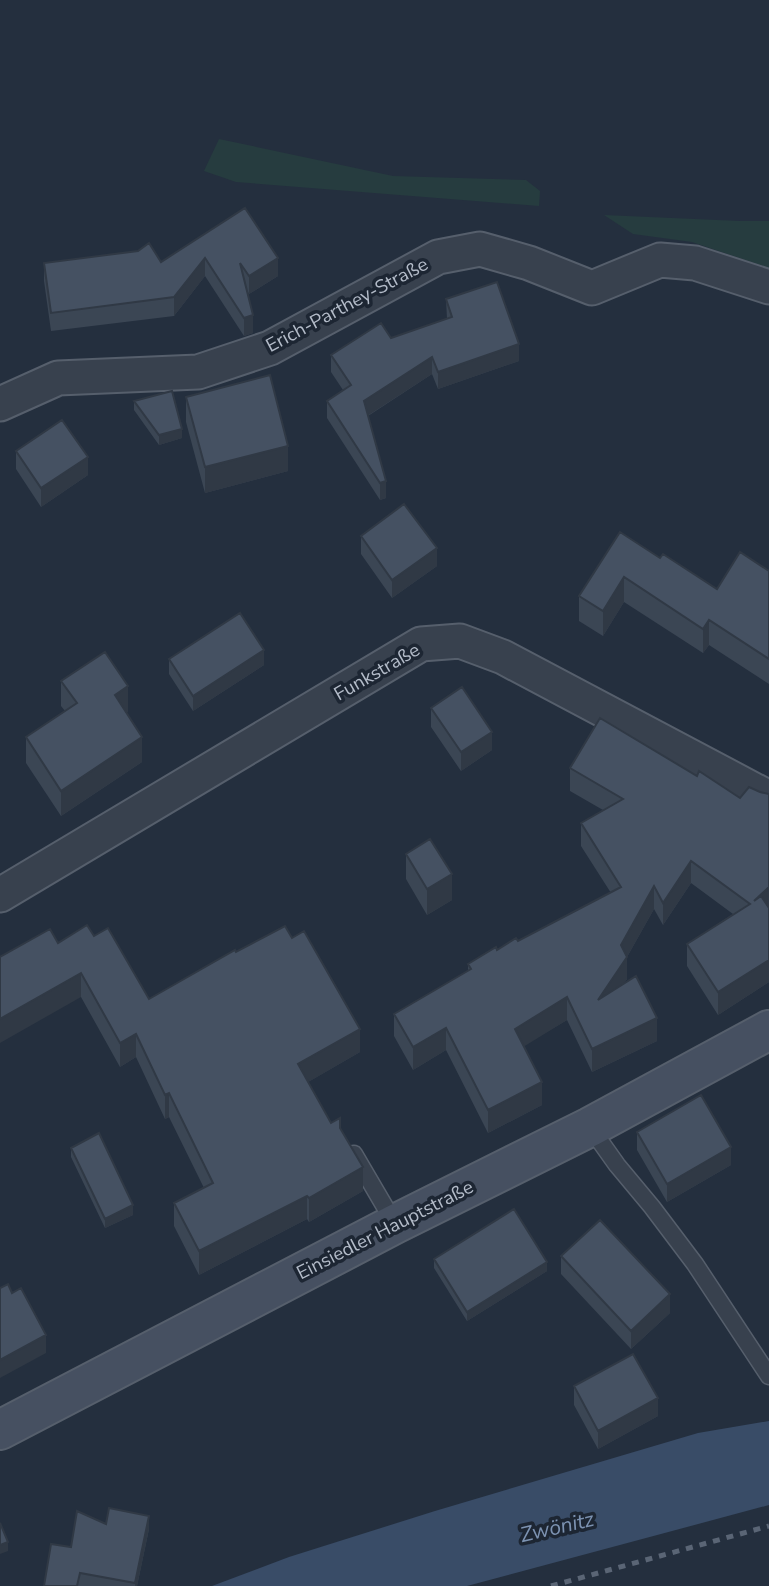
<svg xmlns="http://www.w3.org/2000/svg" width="769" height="1586" font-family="'Nunito Sans',sans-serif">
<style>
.green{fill:#263c3f}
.water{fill:#394c67}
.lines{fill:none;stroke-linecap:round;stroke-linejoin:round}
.service-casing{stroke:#565f6c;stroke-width:19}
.minor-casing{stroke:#565f6c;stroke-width:37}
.secondary-casing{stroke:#565f6c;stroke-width:42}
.service{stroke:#38414e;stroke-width:16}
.minor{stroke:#38414e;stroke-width:33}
.secondary{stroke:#465061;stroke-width:38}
.rail{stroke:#5a6575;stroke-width:5;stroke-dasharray:7 7;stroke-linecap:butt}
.wall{fill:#3b4654}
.shaded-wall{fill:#303945}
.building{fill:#455162;stroke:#303945;stroke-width:2}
.labels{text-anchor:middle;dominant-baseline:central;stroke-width:7;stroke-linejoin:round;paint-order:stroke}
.street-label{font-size:19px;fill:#b4bcc9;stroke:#1d2633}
.water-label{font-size:21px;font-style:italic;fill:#7c92b1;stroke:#1d2633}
</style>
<rect width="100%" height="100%" fill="#242f3e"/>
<!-- green -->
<path class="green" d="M219,139L393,176L526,180L540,191L539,206L236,182L204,171Z
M604,215L740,221H769V268L692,242L633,234Z"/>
<!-- water -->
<path class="water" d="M769,1421V1505L467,1586H212L289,1557L435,1511L698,1433Z"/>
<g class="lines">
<defs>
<path id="service" d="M590,1127L617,1165L652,1207L695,1264L769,1376
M354,1154L395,1224"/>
<path id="minor" d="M0,404L58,378L198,372L270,348L438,257L480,249L529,263L592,288L660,260L695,263L769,287
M0,895L421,644L460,641L503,657L769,798"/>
<path id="secondary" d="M0,1430L395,1224L590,1127L769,1030"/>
</defs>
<!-- service casing -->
<use href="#service" class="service-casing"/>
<!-- minor casing -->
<use href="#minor" class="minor-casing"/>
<!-- secondary casing -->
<use href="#secondary" class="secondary-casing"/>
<!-- service -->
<use href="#service" class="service"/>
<!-- minor -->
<use href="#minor" class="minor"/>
<!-- secondary -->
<use href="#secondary" class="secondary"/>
<!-- rail -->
<path class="rail" d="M551,1586L769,1526"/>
</g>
<!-- wall -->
<path class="wall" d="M245,208L278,276L249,294L248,292L253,333L244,336L205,276L174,316L51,331L44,281V263L161,262Z
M446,299L519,361L438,389L432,374L368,416L386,498L380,500L327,418V401L343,390L331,372V355L391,338L447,319Z
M186,397L288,471L205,493L186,422Z
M134,401L182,438L159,445L134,410Z
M16,451L88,475L41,507L16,469Z
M361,536L437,566L392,598L361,554Z
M660,558L717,589L769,571V684L709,645L703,653L624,602L603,636L579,621V596Z
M169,659L264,665L193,711L169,674Z
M61,681L128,712H126L142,762L61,816L26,763V737L65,711L61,706Z
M431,708L492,750L461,771L431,727Z
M570,768L697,776L740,798L760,792L769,794V982L718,1015L687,966V944L733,914L691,883L663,925L654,909L627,957V979L624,983L657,1041L592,1072L567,1020L523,1046L542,1105L488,1133L446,1050L413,1070L394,1036V1014L468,971V964L518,941L611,893L581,846V823L603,810L570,791Z
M406,854L452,900L427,915L406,879Z
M94,936L149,999L236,952L360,1052L308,1082L331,1123L340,1128L363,1191L309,1222L307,1219L199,1275L174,1226V1203L204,1188L169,1117L165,1119L136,1057L120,1067L81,997L58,943Z
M637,1132L731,1165L667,1202L637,1150Z
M71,1148L133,1215L105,1228L71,1157Z
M561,1256L670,1313L631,1349L561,1274Z
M434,1259L547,1271L467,1321L434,1268Z
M574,1386L658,1416L598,1449L574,1405Z
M106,1524L149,1529L137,1586H44L71,1547Z"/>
<!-- shaded-wall -->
<path class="shaded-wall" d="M205,258V276L174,316V297Z
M278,258V276L249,294V276Z
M253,315V333L244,336V318Z
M519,344V361L438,389V372Z
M432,357V374L364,418V401Z
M182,429V438L159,445V435Z
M288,446V471L205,493V467Z
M88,457V475L41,507V488Z
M386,481V498L380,500V483Z
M437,548V566L392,598V580Z
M624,577V602L603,636V611Z
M709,620V645L703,653V629Z
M264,650V665L193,711V696Z
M128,686V712L115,720V695Z
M492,732V750L461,771V752Z
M142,737V762L61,816V791Z
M691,861V883L663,925V903Z
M452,874V900L427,915V889Z
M654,886V909L627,957V979L598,1023V1000L621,945Z
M769,887V910L754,901Z
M769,960V982L718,1015V992Z
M81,973V997L0,1043V1019Z
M567,997V1020L515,1052V1029Z
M657,1018V1041L592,1072V1049Z
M446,1028V1050L413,1070V1047Z
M360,1029V1052L298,1088V1064Z
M136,1034V1057L120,1067V1043Z
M542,1082V1105L488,1133V1110Z
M169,1093V1117L165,1119V1095Z
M731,1147V1165L667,1202V1184Z
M363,1167V1191L309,1222V1198Z
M307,1196V1219L199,1275V1251Z
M133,1205V1215L105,1228V1219Z
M547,1262V1271L467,1321V1312Z
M670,1294V1313L631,1349V1331Z
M46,1335V1353L0,1378V1360Z
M658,1398V1416L598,1449V1431Z
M149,1516V1529L137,1586H135Z
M8,1542V1551L0,1554V1545Z"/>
<!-- building -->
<path class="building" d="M245,208L278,258L249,276L240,263L253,315L244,318L205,258L174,297L51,313L44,263L138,251L149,243L161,262Z
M497,282L519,344L438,372L432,357L364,401L386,481L380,483L327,401L351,385L331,355L381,323L391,338L452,317L446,299Z
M270,375L288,446L205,467L186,397Z
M172,391L182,429L159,435L134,401Z
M62,420L88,457L41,488L16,451Z
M404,504L437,548L392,580L361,536Z
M620,532L660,558L663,554L717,589L740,552L769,571V659L709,620L703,629L624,577L603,611L579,596Z
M240,613L264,650L193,696L169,659Z
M105,652L128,686L115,695L142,737L61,791L26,737L77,703L61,681Z
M462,687L492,732L461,752L431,708Z
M600,718L697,776L699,771L740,798L749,787L760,792L769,794V887L754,901L761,896L769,908V960L718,992L687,944L750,904L691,861L663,903L654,886L621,945L627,957L598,1000L636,976L657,1018L592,1049L567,997L515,1029L542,1082L488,1110L446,1028L413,1047L394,1014L471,969L468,964L496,947L497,950L516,938L518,941L621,887L581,823L623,799L570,768Z
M430,839L452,874L427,889L406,854Z
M87,925L94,936L108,928L149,999L235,950L236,952L285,926L292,938L304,931L360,1029L298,1064L331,1123L340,1118V1128L363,1167L309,1198L307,1196L199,1251L174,1203L213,1183L169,1093L165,1095L136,1034L120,1043L81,973L0,1019V957L50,929L58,943Z
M701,1095L731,1147L667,1184L637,1132Z
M99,1133L133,1205L105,1219L71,1148Z
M514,1209L547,1262L467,1312L434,1259Z
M600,1220L670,1294L631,1331L561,1256Z
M8,1284L12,1293L21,1288L46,1335L0,1360V1288Z
M633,1354L658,1398L598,1431L574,1386Z
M109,1508L149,1516L135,1583L80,1573L77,1586H44L51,1544L71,1547L77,1511L106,1524Z
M0,1523L8,1542L0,1545Z"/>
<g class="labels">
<!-- street labels -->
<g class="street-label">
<text transform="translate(347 305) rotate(-28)">Erich-Parthey-Straße</text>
<text transform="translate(377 672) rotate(-30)">Funkstraße</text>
<text transform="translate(385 1230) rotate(-27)">Einsiedler Hauptstraße</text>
</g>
<!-- water labels -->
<g class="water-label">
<text transform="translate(557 1527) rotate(-13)">Zwönitz</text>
</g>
</g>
</svg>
